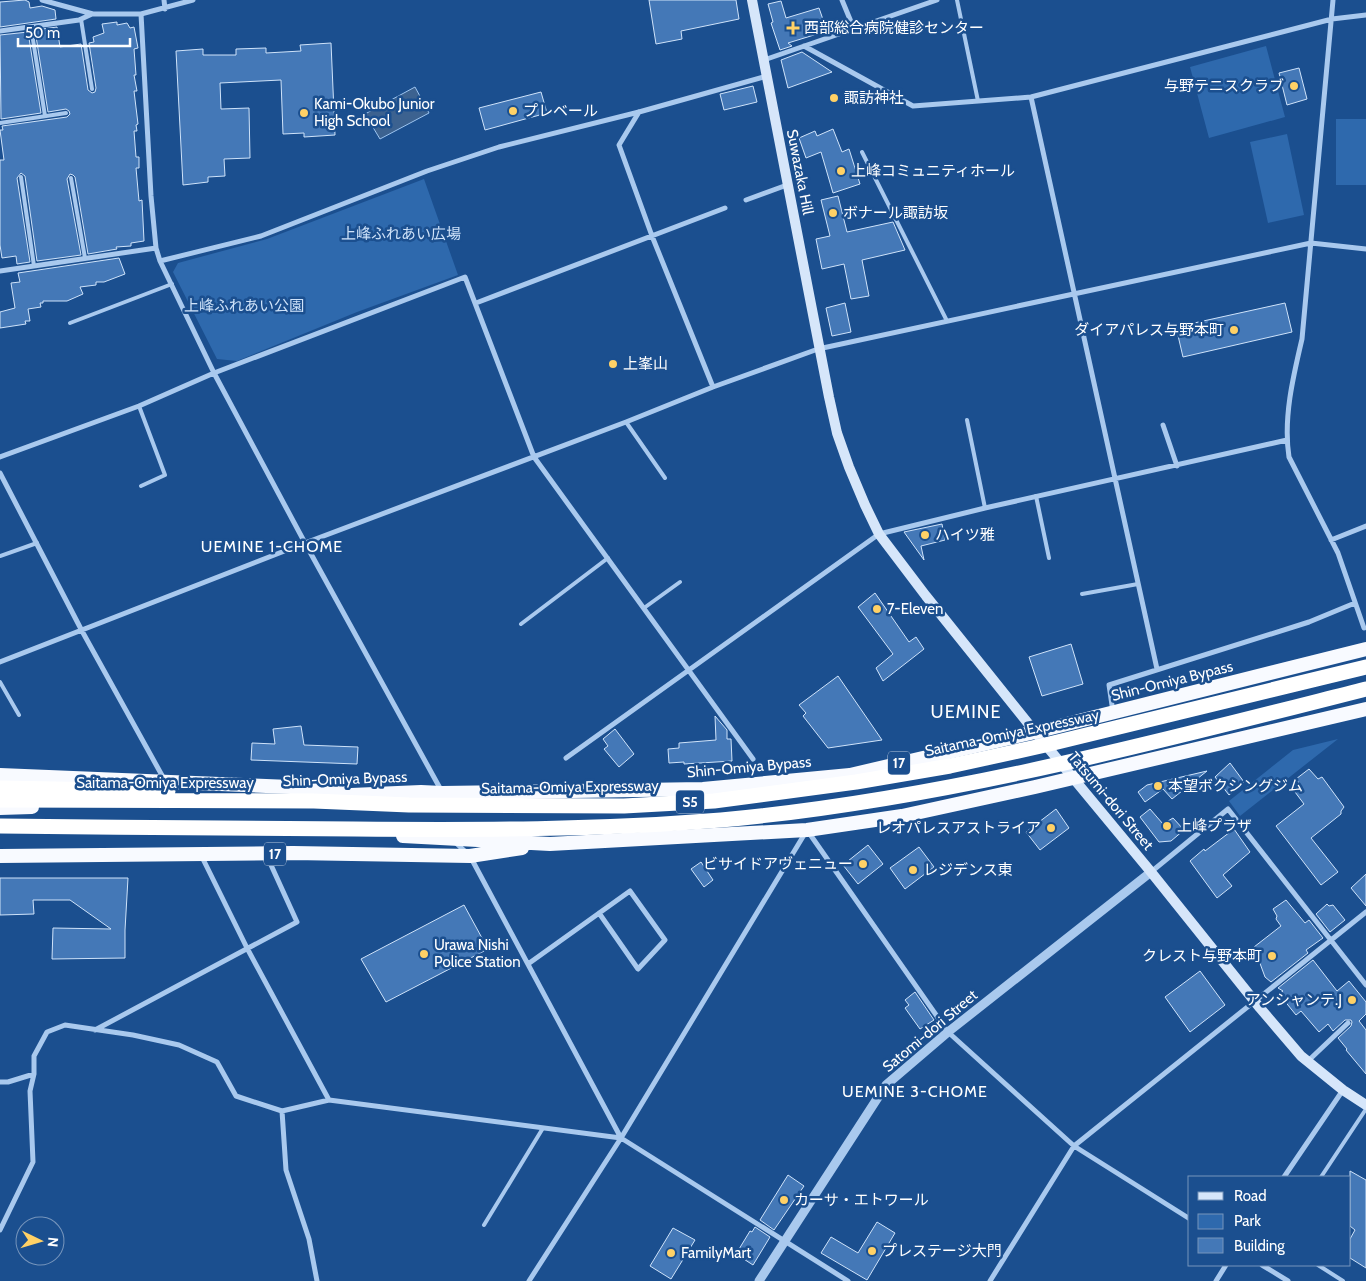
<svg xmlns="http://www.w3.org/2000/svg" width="1366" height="1281" font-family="Cabin,'Noto Sans JP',sans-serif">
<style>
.green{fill:#2e69ad}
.water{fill:#3c6290;stroke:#9cc4f0}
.building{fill:#4478b7;stroke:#cfe3fa}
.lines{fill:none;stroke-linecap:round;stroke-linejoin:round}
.service{stroke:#a9c9ee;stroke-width:4}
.minor{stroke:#a9c9ee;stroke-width:5}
.tertiary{stroke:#a9c9ee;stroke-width:9}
.secondary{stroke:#d6e6fa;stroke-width:10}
.trunk{stroke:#f8faff;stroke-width:14}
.motorway-bridge{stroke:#fff;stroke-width:15}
.poi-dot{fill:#ffd166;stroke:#1b4f8f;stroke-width:2}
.labels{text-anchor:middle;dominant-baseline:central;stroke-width:5;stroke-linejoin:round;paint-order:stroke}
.shield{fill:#1b4f8f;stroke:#bbcadd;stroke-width:1}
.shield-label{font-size:14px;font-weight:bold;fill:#fff}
.poi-label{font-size:15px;fill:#fff;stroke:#1b4f8f;text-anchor:start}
.street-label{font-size:15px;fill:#fff;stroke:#1b4f8f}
.park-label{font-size:15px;fill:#cfe3fa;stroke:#1b4f8f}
.neighbourhood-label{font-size:16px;letter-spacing:1px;fill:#fff;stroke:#1b4f8f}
.quarter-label{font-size:18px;letter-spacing:1px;fill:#fff;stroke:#1b4f8f}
</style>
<rect width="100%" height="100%" fill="#1b4f8f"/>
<!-- green -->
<path class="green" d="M1266,46L1285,117L1209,138L1190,67Z
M1336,119H1366V185H1336Z
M1287,134L1304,215L1268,223L1250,142Z
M424,179L458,275L357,312L237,361L217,359L173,272L178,263L267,239Z
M1338,739L1240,816L1229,801L1293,750Z"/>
<!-- water -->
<path class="water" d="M415,87L429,113L380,139L365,114Z"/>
<!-- building -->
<path class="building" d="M25,0L29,2L30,8L42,6L55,10L56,19L0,27V2Z
M649,0H736L739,19L681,31L682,39L656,44Z
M781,1L786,18L819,8L827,31L788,43L792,46L780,50L771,23L773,22L768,4Z
M117,22V25L127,23L130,28L134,27L138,48L134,49L136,75H134L137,91H134L138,124L136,125L137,131H134L136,157H139V168H136L139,201L142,200L144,241L131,243V246L116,247L117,249L88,254L75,177L73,175L70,174L67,179L81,255L37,261L25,176L21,173L17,178L30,262L17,264L16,256L2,258L0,245V160H4L0,130H3L2,126L67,117L70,114L69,111L66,109L48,112L35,30L57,27L60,47L81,44L88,90L92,93L95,92L96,88L89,43L94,42L93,37L104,33L102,24Z
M28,32L41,113L1,119L0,35Z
M331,43L335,135L304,137V133L283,134L281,80L220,83L221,109L249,108L250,158L224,159L225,176L208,177V182L183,185L176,51L203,49V55H236V49L266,48V53L301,51L300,45Z
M802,52L832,72L788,88L781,60Z
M1299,68L1307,99L1287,105L1279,73Z
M753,86L757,102L724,110L720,94Z
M541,92L547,113L485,130L479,108Z
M833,129L842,152L849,149L860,184L833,193L821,152L806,158L799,138L815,131L817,136Z
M838,196L847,232L893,222L905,250L862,260L869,296L851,299L844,264L822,269L816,239L830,236L821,200Z
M119,258L125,274L104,282H96V285L80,287L83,294L67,301H43V303H40L41,307L28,309L30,321H25L26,324L0,328V312L15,308L11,283L20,282L18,273Z
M845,303L851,332L832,336L826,308Z
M1285,303L1292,332L1183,357L1176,327Z
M942,524L945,540L921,546L924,560L904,532Z
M875,593L909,642L916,637L924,649L883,681L876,668L893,654L858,607Z
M1071,644L1083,684L1042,696L1029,657Z
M838,676L882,740L828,748L803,716L806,713L799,705Z
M715,716L727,730V739H731L732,761L684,764V762L669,763L668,749L679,748V743L716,740Z
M301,726L304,745L358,747L357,764L251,760L252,743L275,744L273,729Z
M615,729L634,754L619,767L604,749L608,746L603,739Z
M1230,763L1244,782L1229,795L1215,777Z
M1309,769L1318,779L1322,777L1344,807L1341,811V814L1311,838L1338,872L1321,885L1276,826L1304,804L1295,792L1301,786L1296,779Z
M1207,771L1172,799L1163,789L1145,802L1138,792L1147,785Z
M1056,809L1069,828L1040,850L1026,832Z
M1150,809L1163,824L1173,818L1184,830L1171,841L1159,842L1140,817Z
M1234,829L1250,852L1223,875L1232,886L1217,898L1190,861L1204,849L1205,851Z
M868,845L883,864L858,884L843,865Z
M919,847L934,867L905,889L890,868Z
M701,862L713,880L704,887L691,869Z
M1366,874V906L1351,888Z
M0,878H128L125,930V958L52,959L53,928L111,929L70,900H33L34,914L0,915Z
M1286,900L1305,923L1309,920L1323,938L1306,950L1308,953L1271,982L1265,977L1254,947L1281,926L1276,919L1277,916L1273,909Z
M1327,904L1329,906L1333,905L1345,920L1330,932L1316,914Z
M464,905L488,949L386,1002L361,959Z
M1313,960L1337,991L1349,981L1366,1002V1014L1359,1021L1366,1030V1074L1346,1050L1347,1049L1338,1038L1351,1026L1352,1022L1351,1020H1345L1333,1031L1328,1024L1319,1032L1301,1011L1296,1015L1279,994L1283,991L1278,988Z
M1200,971L1225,1005L1190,1032L1165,997Z
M915,992L934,1020L920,1029L905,1008L909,1005L905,1000Z
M1350,1171L1366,1180V1268L1350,1258V1239L1355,1230L1350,1226Z
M788,1175L804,1186L774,1230L760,1220Z
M877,1222L895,1233L867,1280L821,1253L831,1237L858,1253Z
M755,1227L770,1237L753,1265L736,1254L750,1231L752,1232Z
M673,1228L695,1240L671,1279L650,1266Z"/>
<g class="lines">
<!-- service -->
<path class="service" d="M957,0L978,101
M81,19L92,89
M31,27L45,116
M0,123L66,113
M862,152L947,321
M21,177L34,266
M71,178L85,258
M70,323L172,284
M139,406L165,475L141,486
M967,420L985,508
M626,422L665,478
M1036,496L1049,558
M0,556L37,543
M1082,594L1138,584
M644,608L680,582
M521,624L608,558
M0,682L19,715
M1321,1177L1366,1109
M484,1225L543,1128
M1318,1265L1343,1281"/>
<!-- minor -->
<path class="minor" d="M42,0L93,14H141L193,0
M164,0L165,9
M842,0L854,29
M1333,0L1302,339C1293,377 1283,419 1289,457L1338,553L1364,628
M141,14L151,196L156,248L160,261L214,373L305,543L441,790
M0,31L79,20L92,14
M804,46L913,106L1031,97L1332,19L1366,15
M764,60L937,0
M1031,97L1157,669
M639,112L619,145L652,236L713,387
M746,200L787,185
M160,261L261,236L427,171L499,147L639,112L767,76
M0,271L156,248
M476,303L725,208
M1163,425L1177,466
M0,457L139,406L214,373L465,277L534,457L753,759
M0,473L82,631L164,779
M1331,540L1366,526
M0,662L305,543L626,422L713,387L818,349L1311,243L1366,249
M1113,712L1109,685L1309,622L1355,603
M566,758L879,534L985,508L1287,440
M455,842L470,856L621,1138
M1151,872L1228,809L1366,985
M528,964L630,891L665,940L638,969L599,913
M95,1030L297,922L266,854
M1308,1061L1348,1023
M0,1082H8L34,1074
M329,1100L621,1138L848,1281
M282,1111L286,1170L309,1239L317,1281
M1284,1177L1343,1090
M0,1230L33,1162L30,1091L34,1074V1056L47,1032L65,1025L133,1035L179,1045L217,1062L236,1096L282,1111L329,1100L247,948L201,855
M1262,1265L1288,1281
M529,1281L621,1138L807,830L948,1032L1074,1146L1190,1219
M990,1281L1074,1146L1366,912
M1216,1281L1226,1265"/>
<!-- tertiary -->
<path class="tertiary" d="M759,1281L886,1085L948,1032L1151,872"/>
<!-- secondary -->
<path class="secondary" d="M752,0L829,397L837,433L849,467L865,505L879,534L926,596L1035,732L1151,872L1260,1008L1301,1056L1343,1090L1366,1105"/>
<!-- trunk -->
<path class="trunk" d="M0,775L339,789
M328,796L421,792L442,793L703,789L850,775L1035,732L1366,649
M0,808L32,807
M403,836L550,844L807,830L902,816L1035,787L1366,709
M0,856L293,853L470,856L522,848"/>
<!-- motorway-bridge -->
<path class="motorway-bridge" d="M0,788L168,791
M0,800L314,801L409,805L624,806L714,801L856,782L950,766L1041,746L1366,667
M0,826C118,827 236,829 354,829C476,830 599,830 721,820C940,800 1153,743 1366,689"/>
</g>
<!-- markers -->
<g class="poi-dot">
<path d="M790.5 20.5h5v5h5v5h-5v5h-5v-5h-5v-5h5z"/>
<circle cx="1294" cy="86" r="5"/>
<circle cx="834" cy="98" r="5"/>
<circle cx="513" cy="111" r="5"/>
<circle cx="304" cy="113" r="5"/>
<circle cx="841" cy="171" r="5"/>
<circle cx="833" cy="213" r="5"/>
<circle cx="1234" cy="330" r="5"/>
<circle cx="613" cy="364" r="5"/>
<circle cx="925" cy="535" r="5"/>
<circle cx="877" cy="609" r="5"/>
<circle cx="1158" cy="786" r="5"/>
<circle cx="1167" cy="826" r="5"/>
<circle cx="1051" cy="828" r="5"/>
<circle cx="863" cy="864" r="5"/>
<circle cx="913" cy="870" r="5"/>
<circle cx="424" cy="954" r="5"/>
<circle cx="1272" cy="956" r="5"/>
<circle cx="1352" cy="1000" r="5"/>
<circle cx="784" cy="1200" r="5"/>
<circle cx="872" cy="1251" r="5"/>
<circle cx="671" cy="1253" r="5"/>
</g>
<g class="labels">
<!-- shield labels -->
<g class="shield">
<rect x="888" y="751.5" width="22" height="23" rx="4"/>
<rect x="676" y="790.5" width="28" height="23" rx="4"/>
<rect x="264" y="842.5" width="22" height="23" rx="4"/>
</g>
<g class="shield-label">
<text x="899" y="763">17</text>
<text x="690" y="802">S5</text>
<text x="275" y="854">17</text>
</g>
<!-- poi labels -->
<g class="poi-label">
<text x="804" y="28">西部総合病院健診センター</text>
<text x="1284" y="86" text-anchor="end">与野テニスクラブ</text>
<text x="844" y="98">諏訪神社</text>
<text x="314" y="104">Kami-Okubo Junior<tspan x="314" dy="17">High School</tspan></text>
<text x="523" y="111">プレベール</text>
<text x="851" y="171">上峰コミュニティホール</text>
<text x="843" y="213">ボナール諏訪坂</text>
<text x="1224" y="330" text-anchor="end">ダイアパレス与野本町</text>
<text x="623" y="364">上峯山</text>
<text x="935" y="535">ハイツ雅</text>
<text x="887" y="609">7-Eleven</text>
<text x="1168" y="786">本望ボクシングジム</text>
<text x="1177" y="826">上峰プラザ</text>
<text x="1041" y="828" text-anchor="end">レオパレスアストライア</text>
<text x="853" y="864" text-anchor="end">ビサイドアヴェニュー</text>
<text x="923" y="870">レジデンス東</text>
<text x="434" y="945">Urawa Nishi<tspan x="434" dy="17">Police Station</tspan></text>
<text x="1262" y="956" text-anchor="end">クレスト与野本町</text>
<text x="1342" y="1000" text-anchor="end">アンシャンテ.J</text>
<text x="794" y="1200">カーサ・エトワール</text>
<text x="882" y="1251">プレステージ大門</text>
<text x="681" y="1253">FamilyMart</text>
</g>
<!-- street labels -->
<g class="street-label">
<text transform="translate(800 172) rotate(79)">Suwazaka Hill</text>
<text transform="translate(1172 681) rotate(-14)">Shin-Omiya Bypass</text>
<text transform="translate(1012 733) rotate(-12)">Saitama-Omiya Expressway</text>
<text transform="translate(749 767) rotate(-5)">Shin-Omiya Bypass</text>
<text transform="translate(345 779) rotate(-2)">Shin-Omiya Bypass</text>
<text x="165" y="783">Saitama-Omiya Expressway</text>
<text transform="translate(570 787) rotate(-1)">Saitama-Omiya Expressway</text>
<text transform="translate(1111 801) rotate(50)">Tatsumi-dori Street</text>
<text transform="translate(930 1031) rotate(-40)">Satomi-dori Street</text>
</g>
<!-- park labels -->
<g class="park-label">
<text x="401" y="234">上峰ふれあい広場</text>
<text x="244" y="306">上峰ふれあい公園</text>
</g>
<!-- neighbourhood labels -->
<g class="neighbourhood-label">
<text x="272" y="546">UEMINE 1-CHOME</text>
<text x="915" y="1091">UEMINE 3-CHOME</text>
</g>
<!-- quarter labels -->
<g class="quarter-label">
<text x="966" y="712">UEMINE</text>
</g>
</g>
<!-- legend -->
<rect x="1188" y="1176" width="162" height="90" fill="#1b4f8f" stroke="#7695bc"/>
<rect x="1198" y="1192" width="25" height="8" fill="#d6e6fa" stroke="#7695bc"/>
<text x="1234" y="1201" font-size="15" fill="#ffffff">Road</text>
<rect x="1198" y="1214" width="25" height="15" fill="#2e69ad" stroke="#7695bc"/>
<text x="1234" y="1226" font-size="15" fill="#ffffff">Park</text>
<rect x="1198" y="1238" width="25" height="15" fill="#4478b7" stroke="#7695bc"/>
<text x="1234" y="1251" font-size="15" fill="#ffffff">Building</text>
<!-- north arrow -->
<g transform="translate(40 1241) rotate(95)"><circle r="24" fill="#1b4f8f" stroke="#7695bc"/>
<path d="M0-4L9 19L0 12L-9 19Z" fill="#ffd166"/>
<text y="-8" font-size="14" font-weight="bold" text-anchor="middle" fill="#ffffff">N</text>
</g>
<!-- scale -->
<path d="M18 38v8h112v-8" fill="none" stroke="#ffffff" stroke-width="2.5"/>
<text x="25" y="38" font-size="15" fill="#ffffff" stroke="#1b4f8f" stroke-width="4" paint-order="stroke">50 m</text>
</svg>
